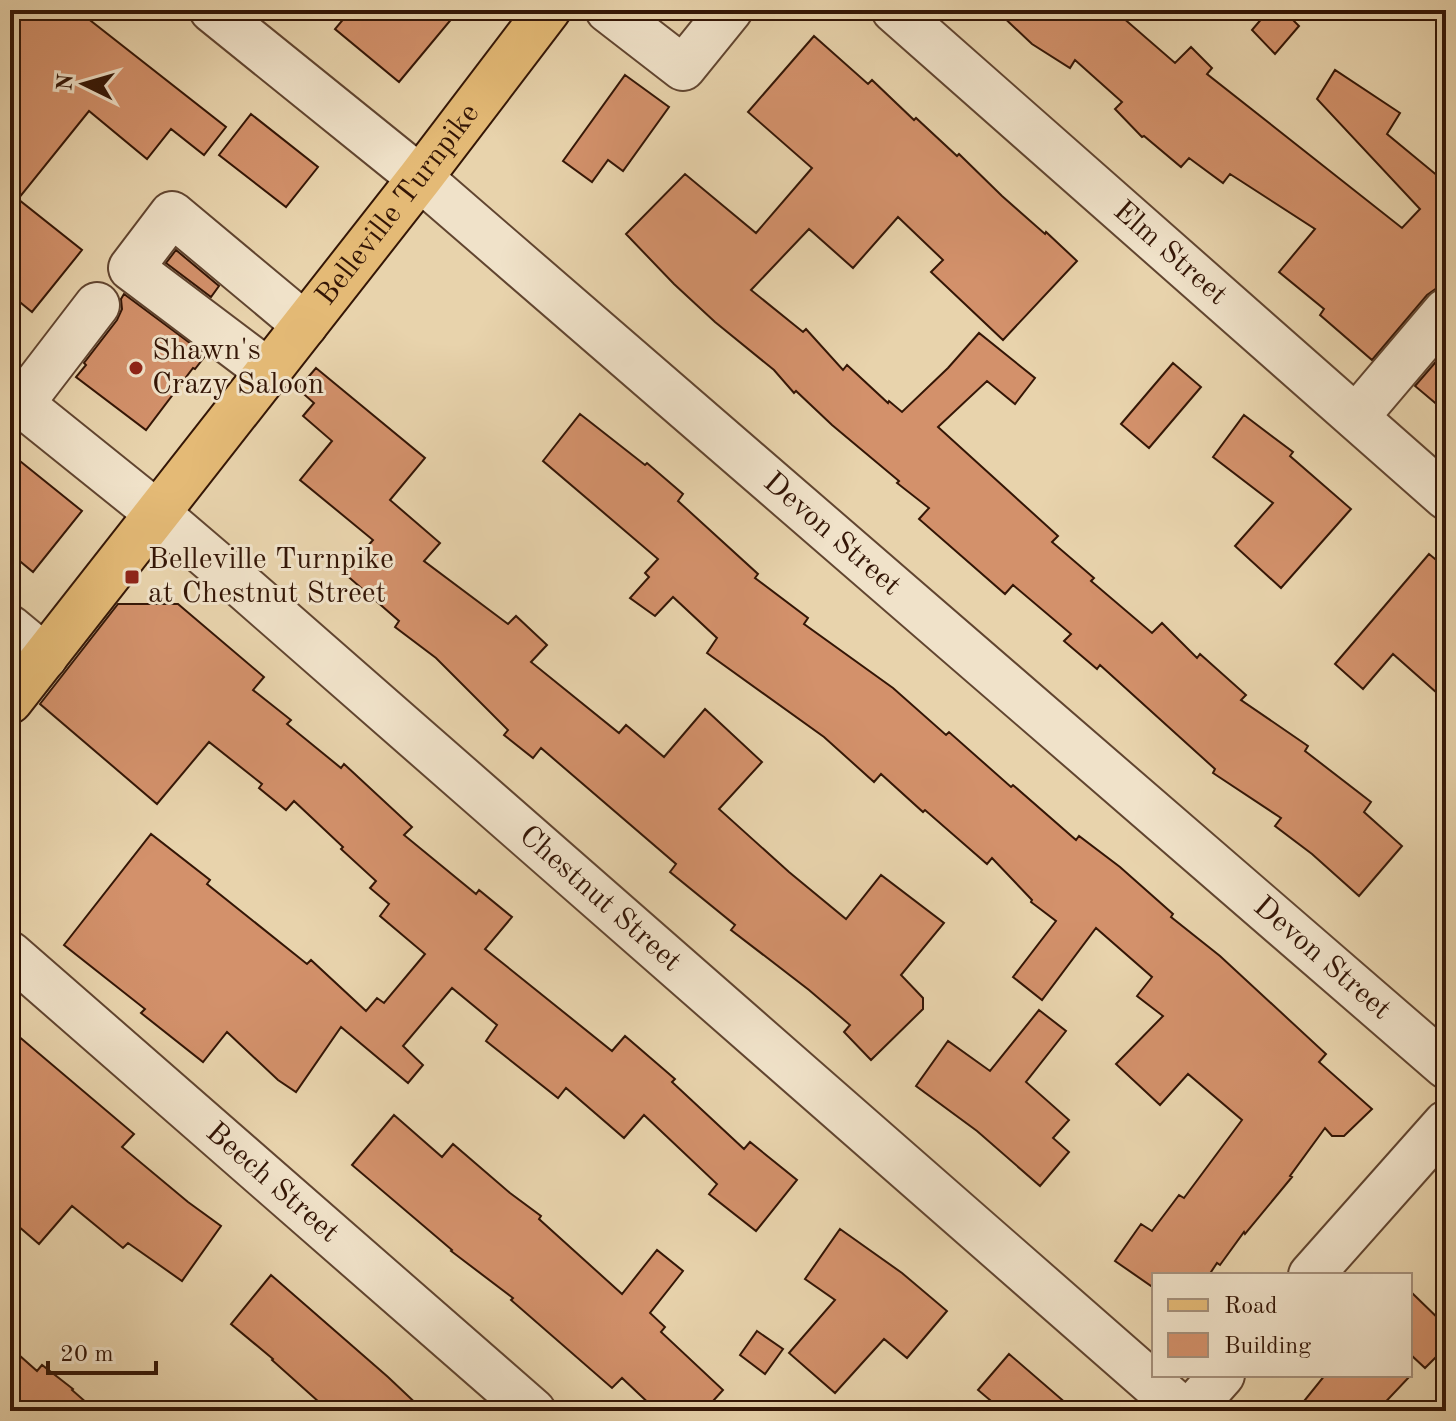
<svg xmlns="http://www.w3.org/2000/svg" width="1456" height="1421" font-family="'Old Standard TT',serif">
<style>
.building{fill:#d3916b;stroke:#341606;stroke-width:2}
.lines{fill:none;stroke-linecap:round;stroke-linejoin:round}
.minor-casing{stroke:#614530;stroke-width:48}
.major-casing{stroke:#341606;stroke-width:48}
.minor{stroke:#f0e2c9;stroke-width:44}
.major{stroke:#e4ba76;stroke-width:44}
.poi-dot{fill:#8f2418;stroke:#f0e2c9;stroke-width:3}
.labels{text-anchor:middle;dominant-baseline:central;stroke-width:6;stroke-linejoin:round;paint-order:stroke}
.street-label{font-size:30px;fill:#341606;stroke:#f0e2c9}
.poi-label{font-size:30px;fill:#341606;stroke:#f0e2c9;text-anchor:start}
</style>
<rect width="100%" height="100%" fill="#e8d3ac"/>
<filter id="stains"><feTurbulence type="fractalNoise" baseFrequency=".0025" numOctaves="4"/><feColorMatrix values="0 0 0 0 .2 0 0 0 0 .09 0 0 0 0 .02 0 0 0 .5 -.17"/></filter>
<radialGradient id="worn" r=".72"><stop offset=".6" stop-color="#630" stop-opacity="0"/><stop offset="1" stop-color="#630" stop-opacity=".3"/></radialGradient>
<!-- building -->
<path class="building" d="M10,10H77L226,127L204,155L171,129L147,159L89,111L18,199L82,250L32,312L10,294Z
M351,10H459L399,82L335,29Z
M996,10H1114L1175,63L1191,47L1212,68L1207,74L1402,228L1420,209L1317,99L1335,70L1400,113L1387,134L1445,182L1446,181V287L1437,288L1427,295L1372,360L1320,315L1324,309L1279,272L1315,229L1230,174L1223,183L1189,158L1181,167L1144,136L1142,137L1115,109L1122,102L1075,60L1070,68L1032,44Z
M1269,10H1283L1299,26L1275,54L1252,30Z
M814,36L868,84L872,80L914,120L916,118L957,156L959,154L1002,196L1045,234L1046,232L1077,261L1003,340L931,272L943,260L898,217L853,268L809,229L751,290L803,332L806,329L843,370L847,365L888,403L889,401L902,412L948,368L979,333L1035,378L1015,404L987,381L938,427L1058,536L1052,542L1094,578L1091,581L1152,633L1162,623L1197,658L1200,654L1246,695L1241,700L1308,746L1305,751L1371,802L1364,812L1402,846L1359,896L1312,854L1275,826L1281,818L1213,773L1215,769L1100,665L1097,669L1064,641L1071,634L1013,585L1005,594L919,519L929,508L897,483L899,481L832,425L796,391L794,393L774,370L715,322L674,284L626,234L685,174L756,233L812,168L748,112Z
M625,75L669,107L623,171L608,160L592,182L563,161Z
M251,114L318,167L286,207L219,155Z
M176,250L219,286L211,297L166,263Z
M124,294L206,355L195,369L193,368L146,430L76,377L86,365L84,363L117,320L122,309L121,299Z
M1446,350V412L1415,386Z
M1173,363L1201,387L1149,448L1121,424Z
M316,368L425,458L390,500L440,543L424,561L508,624L516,616L547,645L531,662L619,733L626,725L664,757L705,709L762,762L719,809L789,872L846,919L881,875L944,923L901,975L923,998V1009L871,1060L844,1032L850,1025L809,990L731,930L735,925L670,872L676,864L541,748L533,758L504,735L508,730L436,658L395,627L399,621L344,573L373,540L300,480L332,441L303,416L314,403L298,389Z
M580,414L645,465L647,463L683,494L678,501L758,574L755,578L808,618L804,624L893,688L946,735L949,732L1011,787L1013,785L1076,840L1079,836L1120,867L1173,914L1171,917L1220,956L1326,1054L1319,1062L1372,1109L1344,1136H1332L1325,1128L1290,1176L1292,1177L1245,1234L1244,1232L1220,1265L1217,1263L1209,1275H1154V1288L1115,1261L1141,1224L1152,1231L1179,1195L1184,1198L1242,1120L1188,1074L1160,1105L1116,1064L1163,1016L1137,996L1152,977L1096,928L1042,1000L1013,977L1056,921L1031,902L1032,900L992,858L987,864L925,810L923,812L881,774L874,782L824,737L707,653L717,638L673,597L655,616L630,598L649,577L645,573L658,559L543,461Z
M1244,415L1293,452L1290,456L1351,509L1281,588L1235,546L1273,503L1213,457Z
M10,453L82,511L33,572L10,553Z
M1429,554L1446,568V701L1393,654L1363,689L1335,664Z
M118,604H178L264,677L253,690L291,720L287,724L341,768L344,764L412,827L404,835L476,894L479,890L512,917L485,949L612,1051L625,1036L675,1079L672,1082L744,1149L750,1142L797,1180L756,1231L709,1194L717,1184L644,1115L624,1138L566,1088L558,1098L486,1041L497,1025L452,988L403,1046L423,1065L408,1083L341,1027L296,1092L278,1080L227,1032L203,1062L141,1013L145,1009L64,945L151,834L210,880L207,884L307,964L311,960L366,1011L377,998L384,1003L425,954L380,916L389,904L370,888L376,881L341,849L343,847L294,801L286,810L259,788L262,784L209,742L157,804L40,704Z
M1039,1010L1066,1031L1026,1082L1069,1120L1053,1138L1069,1152L1040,1186L977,1131L916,1086L948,1041L990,1071Z
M10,1029L134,1134L122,1147L188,1202L221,1226L182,1281L128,1243L123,1248L72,1206L39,1244L10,1219Z
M394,1115L442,1157L453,1144L510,1193L541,1216L539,1219L622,1294L657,1250L683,1271L650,1313L665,1327L661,1332L723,1390L704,1411H657L622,1378L612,1388L511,1300L513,1298L451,1251L452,1250L352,1165Z
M840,1229L902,1273L947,1311L907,1358L884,1339L835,1393L789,1353L835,1300L805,1279Z
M271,1275L388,1377L424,1411H329L272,1360L273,1359L231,1324Z
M1410,1291L1446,1326V1347L1425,1368L1410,1354Z
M757,1331L783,1349L765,1374L740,1355Z
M10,1347L37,1371L42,1365L73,1389L72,1390L96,1411H10Z
M1009,1354L1075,1411H1003L978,1390Z
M1325,1375H1411L1377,1411H1296Z"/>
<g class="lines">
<defs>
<g id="minor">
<path id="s1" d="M212,10L420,178L1446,1066"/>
<path d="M608,10L683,68L730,10"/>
<path id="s2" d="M894,10L1446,497"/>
<path d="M269,372L131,268L172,214L305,325"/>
<path id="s3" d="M10,395L158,514L247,590L1184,1411"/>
<path d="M21,404L97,305"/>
<path d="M1356,417L1446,311"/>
<path d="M10,628L45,657"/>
<path id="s4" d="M10,954L533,1411"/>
<path d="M1311,1275L1446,1123"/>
<path d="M1190,1411L1222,1375"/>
</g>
<g id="major">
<path id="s5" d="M10,701L420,178L548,10"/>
</g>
</defs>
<!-- minor casing -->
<use href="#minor" class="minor-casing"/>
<!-- major casing -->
<use href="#major" class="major-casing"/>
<!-- minor -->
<use href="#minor" class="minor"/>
<!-- major -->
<use href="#major" class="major"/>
</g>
<!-- markers -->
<g class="poi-dot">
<circle cx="136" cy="368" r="8"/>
<rect x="124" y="569" width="16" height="16" rx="4"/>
</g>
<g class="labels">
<!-- street labels -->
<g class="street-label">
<text stroke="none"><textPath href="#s5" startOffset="630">Belleville Turnpike</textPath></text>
<text stroke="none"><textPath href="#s2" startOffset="368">Elm Street</textPath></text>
<text stroke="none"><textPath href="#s1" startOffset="812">Devon Street</textPath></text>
<text stroke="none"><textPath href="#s3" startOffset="776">Chestnut Street</textPath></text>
<text stroke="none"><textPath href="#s1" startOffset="1460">Devon Street</textPath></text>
<text stroke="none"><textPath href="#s4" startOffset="348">Beech Street</textPath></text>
</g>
<!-- poi labels -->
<g class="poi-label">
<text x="152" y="351">Shawn's<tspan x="152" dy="34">Crazy Saloon</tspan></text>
<text x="148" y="560">Belleville Turnpike<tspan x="148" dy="34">at Chestnut Street</tspan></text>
</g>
</g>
<!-- margin -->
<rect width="1456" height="1421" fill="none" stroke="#e8d3ac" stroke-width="40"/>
<rect x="12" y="12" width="1432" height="1397" fill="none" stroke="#341606" stroke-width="4"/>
<rect x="20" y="20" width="1416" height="1381" fill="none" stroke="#341606" stroke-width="2"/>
<!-- legend -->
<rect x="1152" y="1273" width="260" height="104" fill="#f0e2c9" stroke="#a5907b" stroke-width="2"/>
<rect x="1168" y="1299" width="40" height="12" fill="#e4ba76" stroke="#a5907b" stroke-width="2"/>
<text x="1224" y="1313" font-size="24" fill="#341606">Road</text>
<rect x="1168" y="1333" width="40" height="24" fill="#d3916b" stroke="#a5907b" stroke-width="2"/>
<text x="1224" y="1353" font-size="24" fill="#341606">Building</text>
<!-- north arrow -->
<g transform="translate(84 84) rotate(275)" stroke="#f0e2c9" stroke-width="6" paint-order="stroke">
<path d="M0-6L14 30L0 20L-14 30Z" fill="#341606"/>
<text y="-12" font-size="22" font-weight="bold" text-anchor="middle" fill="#341606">N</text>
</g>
<!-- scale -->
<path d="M48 1361v12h108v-12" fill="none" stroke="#341606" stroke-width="4"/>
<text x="60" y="1361" font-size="24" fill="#341606" stroke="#f0e2c9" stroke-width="6" paint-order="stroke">20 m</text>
<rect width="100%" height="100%" filter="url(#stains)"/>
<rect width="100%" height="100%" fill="url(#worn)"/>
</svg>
